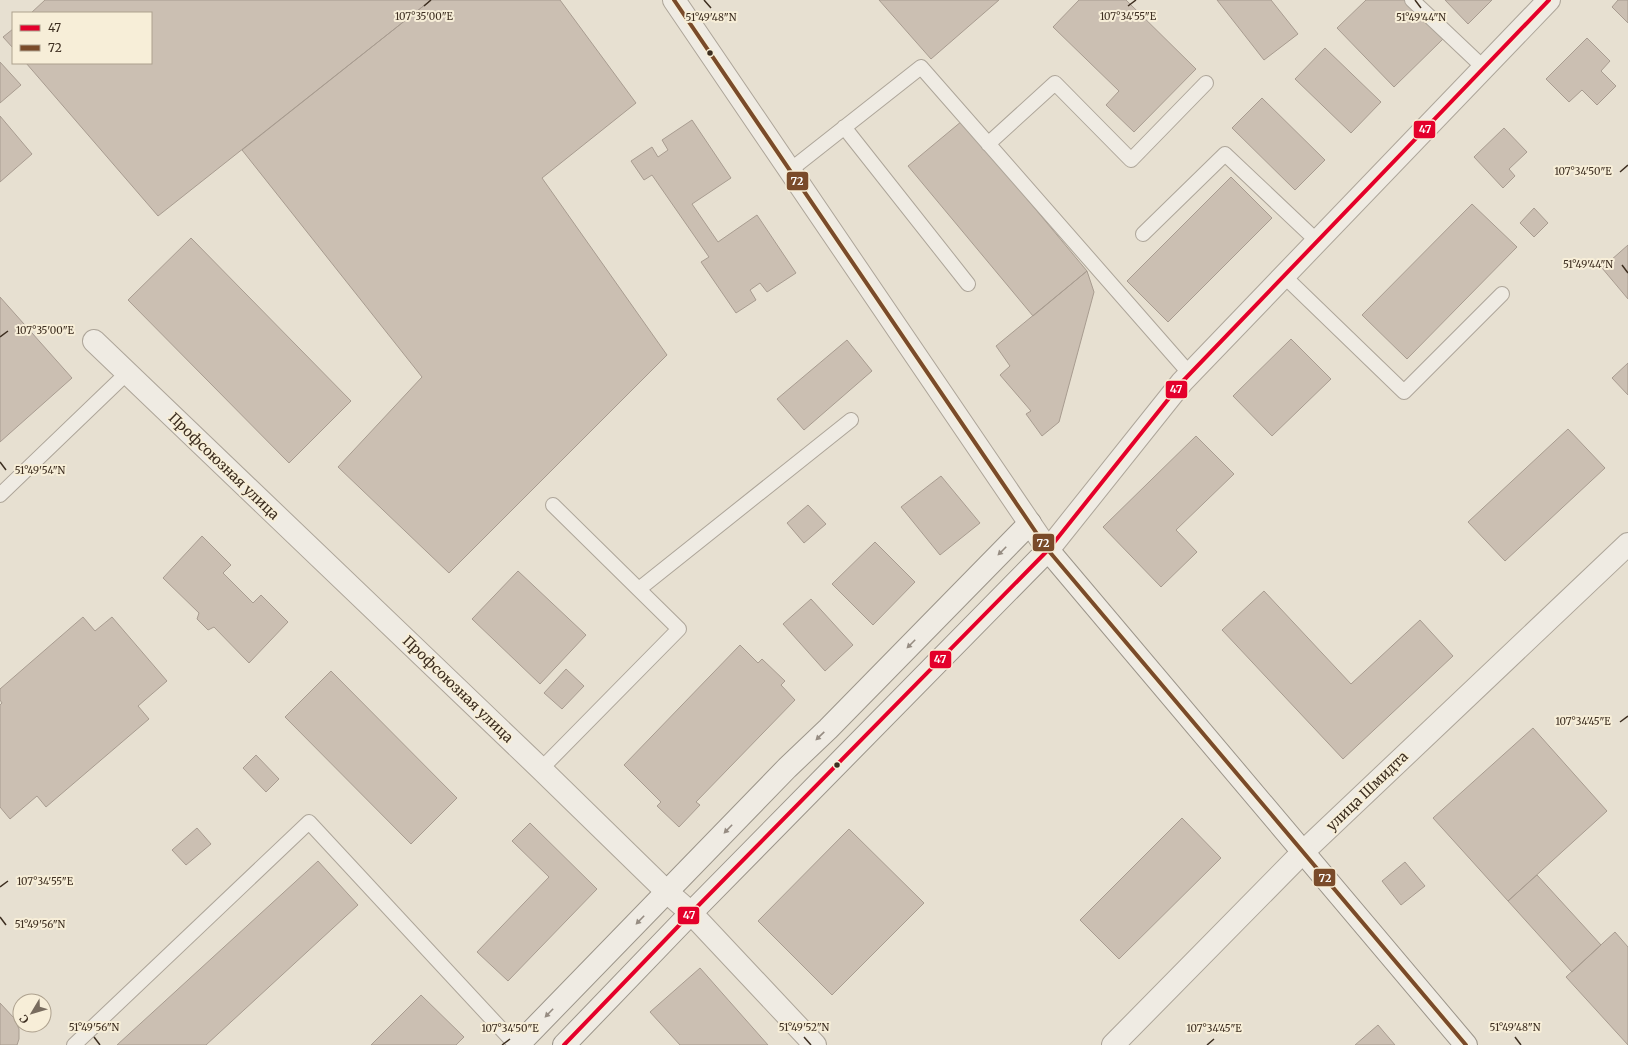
<svg xmlns="http://www.w3.org/2000/svg" width="1628" height="1045" font-family="Merriweather,serif">
<style>
.building{fill:#cbbfb2;stroke:#a89c90}
.lines{fill:none;stroke-linecap:round;stroke-linejoin:round}
.service-casing{stroke:#ada599;stroke-width:16}
.minor-casing{stroke:#ada599;stroke-width:24}
.tertiary-casing{stroke:#ada599;stroke-width:24}
.secondary-casing{stroke:#9c958a;stroke-width:24}
.service{stroke:#efebe3;stroke-width:14}
.minor{stroke:#efebe3;stroke-width:22}
.tertiary{stroke:#efebe3;stroke-width:22}
.secondary{stroke:#efebe3;stroke-width:22}
.bus-1-casing{stroke:#f7eed8;stroke-width:7}
.bus-2-casing{stroke:#f7eed8;stroke-width:7}
.bus-1{stroke:#e4002b;stroke-width:4}
.bus-2{stroke:#7a4b2a;stroke-width:4}
.oneway{fill:#968c82}
.ticks{fill:none;stroke:#3d2e20;stroke-width:1.5}
.bus-dot{fill:#3d2e20;stroke:#f7eed8;stroke-width:1.5}
.labels{text-anchor:middle;dominant-baseline:central;stroke-width:4;stroke-linejoin:round;paint-order:stroke}
.street-label{font-size:14px;fill:#3d2e20;stroke:#f7eed8}
.ticks-label{font-size:10px;text-anchor:middle;fill:#3d2e20;stroke:#f7eed8;stroke-width:4;stroke-linejoin:round;paint-order:stroke}
.line-badge{stroke:#f7eed8;stroke-width:1.5}
.badge-label{font-size:11px;text-anchor:middle;font-weight:bold;fill:#fff}
</style>
<rect width="100%" height="100%" fill="#e7e0d1"/>
<!-- building -->
<path class="building" d="M45,0H431L158,216L26,63H151V13H31Z
M431,0H560L636,103L542,178L667,355L449,573L338,467L422,377L242,150Z
M879,0H999L931,59Z
M1079,0H1126L1196,69L1134,132L1106,105L1119,91L1053,27Z
M1217,0H1271L1298,34L1264,60Z
M1366,0H1404L1443,39L1394,87L1337,28Z
M1445,0H1492L1468,24Z
M1618,0H1628V23L1612,7Z
M13,29V48L3,37Z
M1587,38L1610,61L1601,71L1616,86L1597,105L1582,90L1569,102L1546,79Z
M1325,48L1381,102L1351,133L1295,79Z
M0,62L21,85L0,103Z
M1262,98L1325,160L1295,190L1232,128Z
M0,116L32,154L0,182Z
M692,120L731,178L692,204L718,242L757,215L796,273L767,292L760,283L750,290L756,300L736,313L701,262L709,257L652,175L644,180L631,161L652,147L658,157L668,150L662,140Z
M962,121L1087,271L1033,316L908,166Z
M1504,128L1527,152L1509,169L1515,176L1503,188L1474,157Z
M1231,177L1272,218L1168,322L1127,281Z
M1472,204L1517,247L1407,359L1362,315Z
M1534,208L1548,223L1534,237L1520,223Z
M191,238L351,401L289,463L128,300Z
M1628,245V299L1602,268Z
M1087,271L1094,292L1059,422L1042,436L1026,414L1031,411L1000,375L1010,366L996,346Z
M0,297L72,378L0,442Z
M1291,339L1331,379L1272,436L1233,396Z
M847,340L872,371L804,430L777,399Z
M1628,363V395L1612,378Z
M1568,429L1605,468L1505,561L1468,522Z
M1196,436L1234,474L1176,530L1197,552L1161,587L1103,527Z
M941,476L980,523L940,555L901,507Z
M808,505L826,524L804,543L787,523Z
M202,536L231,565L223,573L253,603L261,595L288,622L249,663L214,627L208,630L197,619L199,613L163,578Z
M875,542L915,582L873,625L832,584Z
M518,571L586,635L540,684L472,619Z
M1264,591L1351,684L1420,620L1453,656L1343,759L1222,630Z
M811,599L853,645L825,671L783,624Z
M83,617L95,631L112,617L167,681L138,706L149,719L46,807L37,796L10,819L0,807V705L2,703L0,700V689Z
M740,645L758,663L762,659L785,681L781,685L795,700L696,802L700,805L679,827L657,806L661,802L624,765Z
M566,669L584,686L562,709L544,693Z
M331,671L457,798L411,844L285,717Z
M1533,728L1607,811L1508,901L1433,818Z
M256,755L279,779L266,792L243,768Z
M1182,818L1221,858L1119,959L1080,920Z
M530,823L597,889L508,981L477,952L549,877L512,841Z
M197,828L211,844L186,865L172,850Z
M849,829L924,903L832,995L758,921Z
M318,861L358,905L206,1045H117Z
M1405,862L1425,886L1401,905L1382,881Z
M1537,875L1601,945L1572,972L1508,901Z
M1615,932L1628,947V1045L1566,977Z
M700,968L768,1045H680L650,1012Z
M421,995L464,1037L456,1045H371Z
M0,1003L14,1018L19,1029V1039L17,1045H0Z
M1378,1025L1395,1045H1355Z"/>
<g class="lines">
<defs>
<path id="service" d="M1412,0L1484,68
M844,127L968,284
M988,144L1055,83L1131,160L1206,83
M789,171L921,67L1190,374
M1143,234L1225,154L1317,241
M1284,276L1404,392L1502,294
M0,495L127,373
M639,589L851,420
M541,769L679,629L553,505
M74,1045L309,822L516,1045"/>
<path id="minor" d="M94,341L541,769L667,892L691,913L815,1045
M1048,550L1182,382L1549,0
M1113,1045L1303,852L1628,544"/>
<path id="tertiary" d="M674,0L1048,550"/>
<path id="secondary" d="M518,1045L787,768L828,729L1030,523
M564,1045L691,913L1048,550L1466,1045"/>
</defs>
<!-- service casing -->
<use href="#service" class="service-casing"/>
<!-- minor casing -->
<use href="#minor" class="minor-casing"/>
<!-- tertiary casing -->
<use href="#tertiary" class="tertiary-casing"/>
<!-- secondary casing -->
<use href="#secondary" class="secondary-casing"/>
<!-- service -->
<use href="#service" class="service"/>
<!-- minor -->
<use href="#minor" class="minor"/>
<!-- tertiary -->
<use href="#tertiary" class="tertiary"/>
<!-- secondary -->
<use href="#secondary" class="secondary"/>
<defs>
<path id="bus-1" d="M564,1045L691,913L1048,550L1182,382L1549,0"/>
<path id="bus-2" d="M674,0L1048,550L1466,1045"/>
</defs>
<!-- bus-1 casing -->
<use href="#bus-1" class="bus-1-casing"/>
<!-- bus-2 casing -->
<use href="#bus-2" class="bus-2-casing"/>
<!-- bus-1 -->
<use href="#bus-1" class="bus-1"/>
<!-- bus-2 -->
<use href="#bus-2" class="bus-2"/>
</g>
<!-- one-way arrows -->
<defs><path id="oneway-solid" d="M-6-.8H1V-3.2L6.5 0L1 3.2V.8H-6Z"/></defs>
<g class="oneway">
<use href="#oneway-solid" transform="translate(1002 551) rotate(135)"/>
<use href="#oneway-solid" transform="translate(911 644) rotate(135)"/>
<use href="#oneway-solid" transform="translate(820 736) rotate(136)"/>
<use href="#oneway-solid" transform="translate(728 829) rotate(134)"/>
<use href="#oneway-solid" transform="translate(640 920) rotate(134)"/>
<use href="#oneway-solid" transform="translate(549 1013) rotate(134)"/>
</g>
<!-- ticks -->
<path class="ticks" d="M704,0L711,8M1415,0L1421,8M424,6L431,0M1128,6L1136,0M1620,172L1628,165M1622,265L1628,273M0,337L8,331M0,462L6,470M1620,722L1628,716M0,887L8,881M0,917L6,925M94,1037L100,1045M804,1037L811,1045M1515,1037L1521,1045M502,1045L510,1039M1207,1045L1214,1039"/>
<!-- markers -->
<g class="bus-dot">
<circle cx="710" cy="53" r="3.5"/>
<circle cx="837" cy="765" r="3.5"/>
</g>
<g class="labels">
<!-- street labels -->
<g class="street-label">
<text transform="translate(224 466) rotate(44)">Профсоюзная улица</text>
<text transform="translate(458 689) rotate(44)">Профсоюзная улица</text>
<text transform="translate(1367 791) rotate(-44)">улица Шмидта</text>
</g>
</g>
<g class="ticks-label">
<text x="424" y="20">107°35'00"E</text>
<text x="1128" y="20">107°34'55"E</text>
<text x="711" y="21">51°49'48"N</text>
<text x="1421" y="21">51°49'44"N</text>
<text x="1583" y="175">107°34'50"E</text>
<text x="1588" y="268">51°49'44"N</text>
<text x="45" y="334">107°35'00"E</text>
<text x="40" y="474">51°49'54"N</text>
<text x="1583" y="725">107°34'45"E</text>
<text x="45" y="885">107°34'55"E</text>
<text x="40" y="928">51°49'56"N</text>
<text x="94" y="1031">51°49'56"N</text>
<text x="804" y="1031">51°49'52"N</text>
<text x="1515" y="1031">51°49'48"N</text>
<text x="510" y="1032">107°34'50"E</text>
<text x="1214" y="1032">107°34'45"E</text>
</g>
<g class="line-badge">
<rect x="1413" y="120" width="23" height="19" rx="4" fill="#e4002b"/>
<rect x="786" y="171" width="23" height="20" rx="4" fill="#7a4b2a"/>
<rect x="1165" y="380" width="23" height="19" rx="4" fill="#e4002b"/>
<rect x="1032" y="533" width="23" height="19" rx="4" fill="#7a4b2a"/>
<rect x="929" y="650" width="23" height="19" rx="4" fill="#e4002b"/>
<rect x="1313" y="868" width="23" height="19" rx="4" fill="#7a4b2a"/>
<rect x="677" y="906" width="23" height="19" rx="4" fill="#e4002b"/>
</g>
<g class="badge-label">
<text x="1425" y="133">47</text>
<text x="797" y="185">72</text>
<text x="1176" y="393">47</text>
<text x="1043" y="547">72</text>
<text x="940" y="663">47</text>
<text x="1325" y="882">72</text>
<text x="689" y="919">47</text>
</g>
<!-- legend -->
<rect x="12" y="12" width="140" height="52" fill="#f7eed8" stroke="#ada18e"/>
<rect x="20" y="25" width="20" height="6" fill="#e4002b" stroke="#ada18e"/>
<text x="48" y="32" font-size="12" fill="#3d2e20">47</text>
<rect x="20" y="45" width="20" height="6" fill="#7a4b2a" stroke="#ada18e"/>
<text x="48" y="52" font-size="12" fill="#3d2e20">72</text>
<!-- north arrow -->
<g transform="translate(32 1013) rotate(232)"><circle r="19" fill="#f7eed8" stroke="#ada18e"/>
<path d="M0-3L7 15L0 10L-7 15Z" fill="#786c5e"/>
<text y="-6" font-size="11" font-weight="bold" text-anchor="middle" fill="#3d2e20">С</text>
</g>
</svg>
